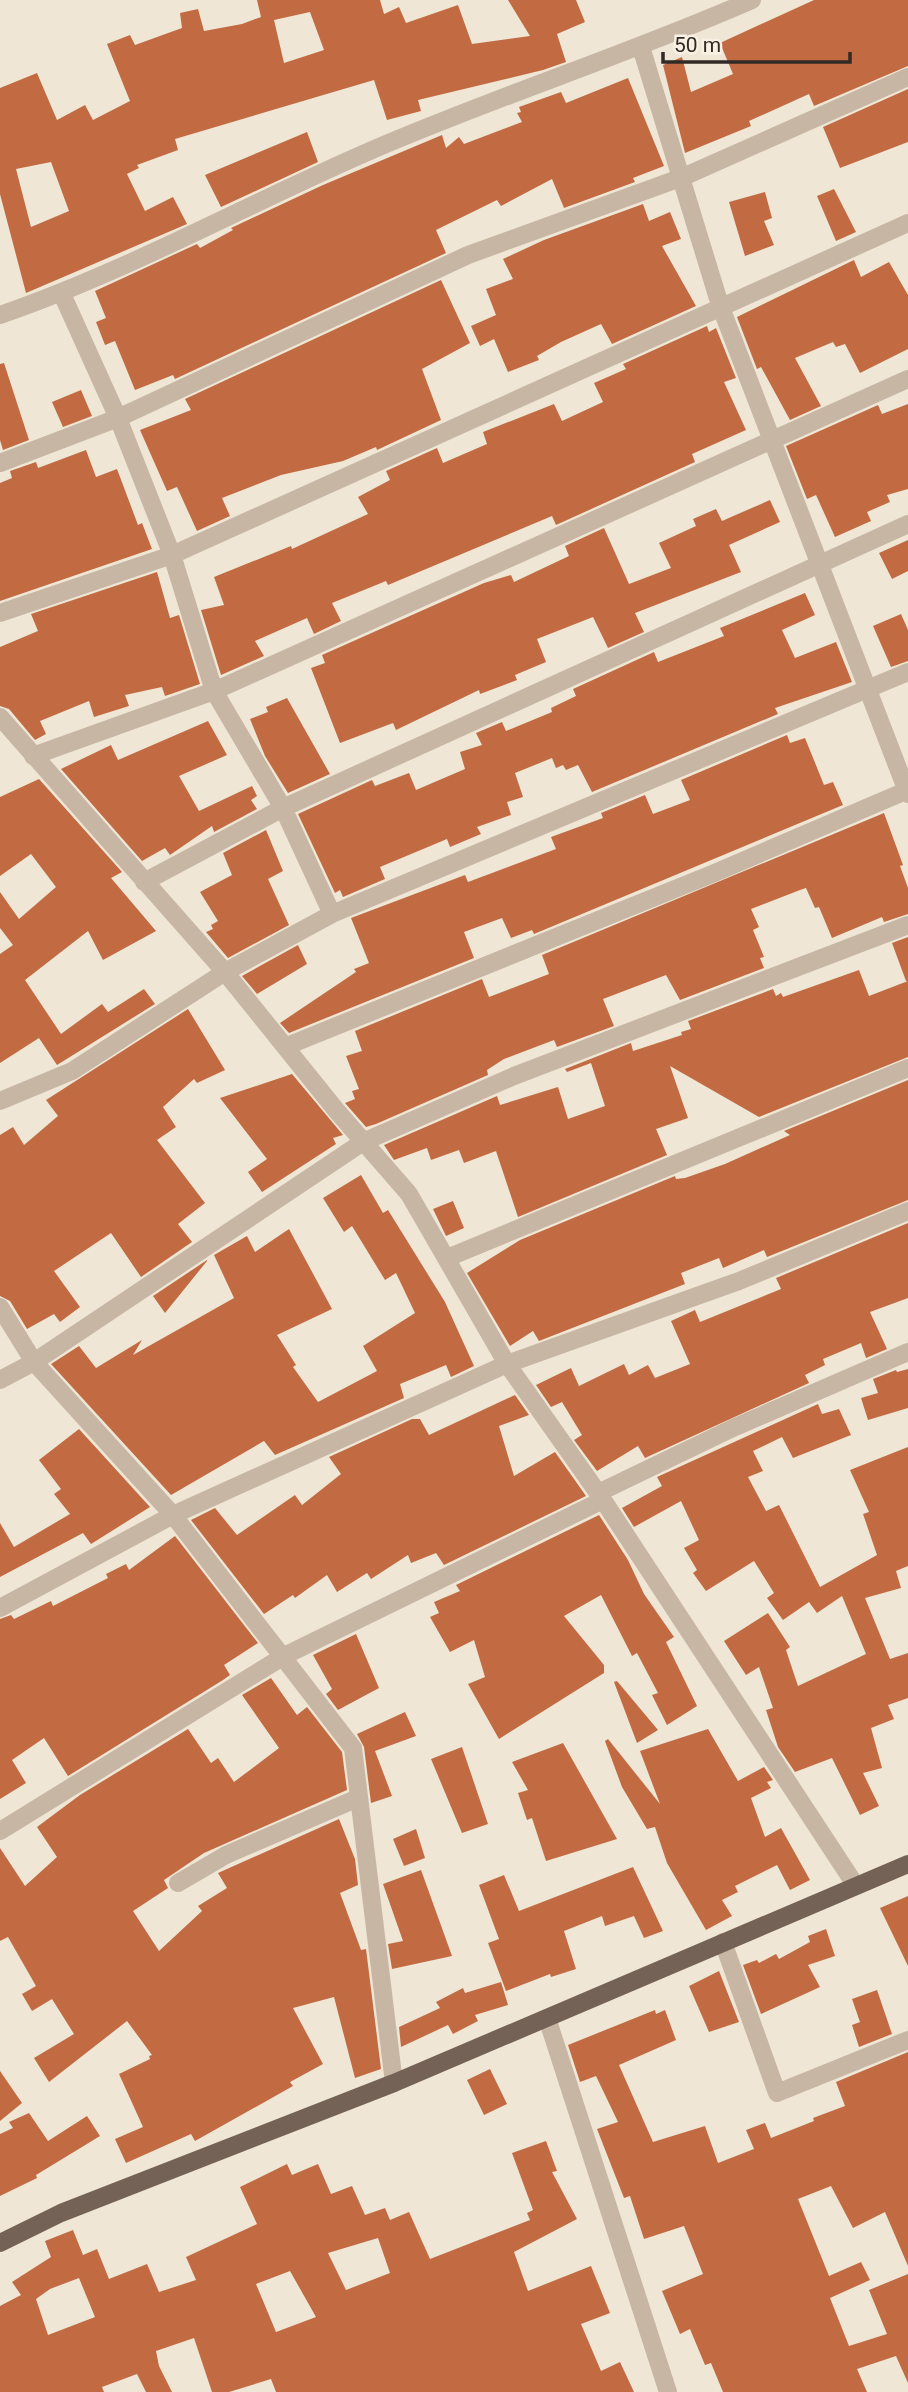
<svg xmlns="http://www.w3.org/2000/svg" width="908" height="2392" font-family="Roboto,sans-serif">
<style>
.building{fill:#c26b42;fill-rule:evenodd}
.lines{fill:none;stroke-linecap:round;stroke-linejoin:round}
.minor{stroke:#c7b6a3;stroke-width:18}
.major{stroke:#746256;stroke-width:18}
</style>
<rect width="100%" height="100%" fill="#efe6d6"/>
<!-- building -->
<path class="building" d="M257,0H380L384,14L399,7L406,23L458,5L472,44L530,36L508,0H576L585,22L557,34L566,62L543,70L418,100L421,111L387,120L374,80L175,139L178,150L137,165L139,168L127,174L145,211L173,197L187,224L26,293L0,194V88L37,73L57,120L85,105L93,120L130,101L107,44L130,35L135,45L182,28L180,13L198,9L204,31L242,24L261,17ZM310,12L324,50L284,63L274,20ZM51,162L69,211L31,227L16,169Z
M814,0H908V66L814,106L809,94L749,121L751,126L685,153L663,65L682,57L691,92L733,74L720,43Z
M628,78L664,166L633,178L635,182L564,208L552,179L501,206L497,200L436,230L446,253L175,379L173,375L135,390L115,341L105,345L96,322L106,318L95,291L197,244L200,248L233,230L231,228L323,185L442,135L446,148L459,137L464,144L522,122L517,113L521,112L519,107L561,92L566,103Z
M908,89V142L840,168L823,127Z
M307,132L318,162L221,207L205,175Z
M834,189L856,232L836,241L817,196Z
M765,192L772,218L764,221L774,245L745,256L729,202Z
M643,204L649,221L670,212L681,239L662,246L696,306L612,344L601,324L561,342L537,356L539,360L508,372L494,339L480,346L471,326L496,315L486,289L513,279L503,259L544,240Z
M854,260L861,277L889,262L908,295V349L860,373L845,344L836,347L833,342L795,358L821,406L790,420L761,367L757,369L737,317Z
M441,280L470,343L422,369L441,420L377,450L376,447L343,461L281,475L222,498L230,516L197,531L177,487L167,491L140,430L191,410L185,399Z
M707,326L709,332L716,328L736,378L724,382L746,430L692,454L695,462L556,525L552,516L388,585L386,581L332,603L341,621L314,634L307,618L255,641L264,656L221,675L201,610L224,605L214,577L291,546L292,549L368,514L358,497L390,480L386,471L437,448L443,463L487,444L483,432L554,404L562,421L603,402L594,383L626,369L623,364Z
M4,363L29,440L3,450L0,440V364Z
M81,390L92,416L63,427L52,402Z
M908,404V489L887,495L890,502L867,512L871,521L835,537L816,495L807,499L786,446L878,405L882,414Z
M86,450L96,477L117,469L138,525L142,523L152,549L0,601V483L12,478L10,471L36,462L38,468Z
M770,500L780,522L729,545L741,572L635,613L644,632L608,648L593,617L537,639L546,662L515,675L517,680L480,694L479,690L396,730L393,723L340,743L311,668L325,663L322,655L484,583L511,575L514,582L569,556L565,546L604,528L629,584L671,568L659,543L696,526L693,519L716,509L722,521Z
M908,540V571L892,579L879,553Z
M157,572L170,618L179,615L200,684L165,696L162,687L125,695L129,706L94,717L89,701L40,721L46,734L35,740L9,709L0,706V647L38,631L31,614Z
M805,593L815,615L782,630L795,658L836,642L852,682L775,708L778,714L592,792L578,765L566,770L563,765L556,768L552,758L515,773L523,797L507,802L511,815L477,827L481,834L450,847L447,839L380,867L385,879L343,897L340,890L335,893L298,814L372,780L375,786L409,773L416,790L465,769L460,752L482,745L476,733L502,722L506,731L552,712L551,708L576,696L573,689L654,652L658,662L724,636L720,628Z
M901,614L908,630V661L891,667L873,626Z
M287,698L330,774L288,793L265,756L250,719L268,712L266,707Z
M208,721L227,755L179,776L199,811L252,786L257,796L251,800L257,809L214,832L212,826L170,855L165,848L142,861L61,769L111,745L118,760Z
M787,735L790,743L805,738L824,785L833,782L843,805L534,934L532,930L511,938L502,918L464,932L474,958L289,1033L280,1023L356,972L354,969L369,963L351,918L465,875L468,882L556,849L551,837L603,818L601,813L645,795L653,814L690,800L681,780Z
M39,779L122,872L111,878L156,931L103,960L88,931L25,980L61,1034L102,1004L108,1012L144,989L155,1004L57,1065L39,1038L0,1063V954L13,945L0,928V892L19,919L56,887L31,854L0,876V797Z
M884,813L903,865L900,866L908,888V914L884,922L882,917L832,938L819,907L815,908L806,888L800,890L751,909L759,927L753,930L764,957L760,958L764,968L680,1000L666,975L603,999L614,1026L557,1047L554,1040L504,1059L487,1070L488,1075L376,1124L366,1127L345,1103L355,1099L352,1091L359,1089L346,1056L362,1051L355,1031L482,979L489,997L549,974L542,955Z
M266,830L283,871L268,879L289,925L228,958L206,932L213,929L211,925L218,921L200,892L232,875L223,853Z
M908,937V981H906L892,943Z
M298,945L307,964L257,994L242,976Z
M859,970L869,996L908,981V1057L759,1117L670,1066L688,1118L656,1129L667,1155L518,1217L496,1151L464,1163L459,1150L431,1160L427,1148L394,1160L384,1145L497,1096L500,1105L558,1087L568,1119L605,1106L591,1063L567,1072L565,1069L631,1043L633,1051L682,1035L681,1032L691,1029L688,1021L773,989L776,996L781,993L783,997Z
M188,1009L225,1070L197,1083L194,1079L163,1107L176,1127L157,1140L205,1203L178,1224L192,1242L141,1277L111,1233L54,1271L80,1307L60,1322L54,1314L27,1329L10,1301L0,1296V1135L13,1127L24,1145L58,1116L46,1100Z
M292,1074L343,1135L333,1138L336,1144L262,1192L248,1172L267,1159L220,1098Z
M908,1080V1200L767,1257L764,1250L723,1268L719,1258L681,1273L685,1284L539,1341L533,1331L510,1346L467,1273L520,1240L675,1176L676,1179L685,1178L725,1164L790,1135L784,1131Z
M361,1175L383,1213L388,1210L445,1302L474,1366L451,1377L446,1365L400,1384L404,1398L275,1455L264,1441L171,1495L51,1364L79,1346L96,1368L142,1340L133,1355L234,1298L214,1255L247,1236L255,1252L289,1229L332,1309L277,1335L296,1365L293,1367L318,1402L377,1371L363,1346L415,1313L396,1273L385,1280L352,1226L344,1232L323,1198Z
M453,1201L464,1228L446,1236L433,1209Z
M908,1223V1298L870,1312L887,1349L866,1358L861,1343L823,1359L825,1365L805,1375L809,1383L645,1458L638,1446L597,1471L574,1440L582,1435L562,1402L551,1407L536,1385L571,1368L579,1386L624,1364L629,1375L648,1365L655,1378L690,1364L671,1321L695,1310L700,1322L781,1289L776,1278Z
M207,1260V1261L165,1313L153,1296Z
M908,1369V1408L868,1420L861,1398L878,1393L873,1379L896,1370L897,1372Z
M515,1395L529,1415L499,1426L514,1476L555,1452L586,1496L444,1565L436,1553L411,1563L408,1555L371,1579L367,1573L337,1592L327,1575L295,1598L293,1595L264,1614L191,1520L215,1508L237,1535L295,1495L302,1505L341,1474L329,1457L412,1419H420L429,1435Z
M818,1404L822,1414L839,1409L851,1435L793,1458L782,1437L753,1451L763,1471L748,1477L766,1511L779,1505L820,1587L877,1555L863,1514L869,1512L850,1470L908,1447V1566L896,1571L901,1588L865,1598L890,1659L908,1653V1698L888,1705L894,1719L871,1728L882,1768L863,1773L879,1806L860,1815L832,1758L795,1772L778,1747L766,1710L773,1708L759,1667L746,1675L724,1641L768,1613L790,1647L786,1650L798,1686L866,1654L842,1596L817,1613L809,1602L783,1620L767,1598L774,1593L754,1561L706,1591L693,1573L697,1570L684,1548L699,1540L681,1501L634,1527L622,1508L662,1486L657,1477Z
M79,1429L150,1507L91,1544L83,1533L0,1577V1523L14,1547L70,1514L54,1494L61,1489L39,1460Z
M599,1515L628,1560L644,1594L674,1637L666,1642L697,1706L667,1725L652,1695L658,1693L637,1653L632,1656L601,1595L564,1616L604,1665V1673L499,1739L468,1684L485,1677L474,1640L450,1652L430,1617L439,1613L434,1602L460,1591L456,1585Z
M175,1536L258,1643L224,1665L230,1675L223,1680L68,1776L44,1738L12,1760L26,1783L0,1799V1619L11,1615L14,1619L51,1601L53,1606L108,1578L106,1574L126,1564L129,1570Z
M356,1634L379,1688L338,1710L326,1694L332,1689L313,1655Z
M271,1678L297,1715L307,1707L342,1752L347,1790L204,1853L164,1880L168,1888L133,1911L159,1951L202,1911L198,1906L227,1888L218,1873L339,1819L355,1859L358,1885L340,1893L361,1950L366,1949L381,2069L355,2078L334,1997L293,2008L323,2064L290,2082L293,2086L195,2141L191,2134L126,2163L115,2139L143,2127L119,2074L150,2059L149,2056L152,2055L127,2021L49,2082L34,2058L74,2034L52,1999L32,2011L22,1994L36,1986L8,1937L0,1941V1848L25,1886L57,1857L37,1827L80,1795L188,1729L211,1763L218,1758L234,1782L279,1748L242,1695Z
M617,1681L658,1730L637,1743L614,1682Z
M405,1712L416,1736L375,1751L392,1796L371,1803L364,1747L357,1734Z
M708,1729L738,1781L764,1767L773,1780L767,1782L771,1788L751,1798L765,1837L781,1828L810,1880L790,1890L777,1865L735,1886L738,1892L722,1900L732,1916L706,1930L667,1863L655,1827L647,1829L622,1787L605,1741L608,1739L660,1804L640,1751Z
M563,1743L617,1839L546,1861L532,1818L527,1820L518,1793L528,1790L512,1762Z
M462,1747L488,1824L462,1833L431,1759Z
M416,1829L425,1858L404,1866L393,1839Z
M633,1867L663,1931L644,1938L634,1916L605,1926L602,1916L564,1931L576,1969L551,1977L550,1974L506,1991L488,1943L499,1939L479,1885L504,1875L519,1911Z
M421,1870L452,1956L392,1969L388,1944L403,1941L383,1884Z
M908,1896V1966L880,1908Z
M826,1929L835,1956L808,1965L820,1987L761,2014L743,1965L757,1960L759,1963L776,1954L779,1959L810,1942L808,1936Z
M719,1971L739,2022L709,2032L689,1986Z
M501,1982L508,2005L475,2015L478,2021L453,2034L448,2025L401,2047L399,2027L440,2008L436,2002L463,1988L465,1993Z
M877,1990L892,2034L859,2047L852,2025L860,2022L852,1999Z
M655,2010L656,2014L665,2010L676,2040L619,2065L653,2142L705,2126L718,2163L754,2149L746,2130L765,2123L771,2138L814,2121L813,2118L845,2106L836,2082L908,2052V2266L885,2212L853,2228L831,2186L798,2199L829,2276L861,2262L870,2280L830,2298L849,2346L887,2334L869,2290L908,2274V2383L896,2356L857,2369L867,2392H723L711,2363L705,2365L690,2329L680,2334L662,2291L703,2274L684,2226L644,2239L630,2196L624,2198L597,2129L618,2122L596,2076L580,2082L568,2045Z
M490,2069L507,2104L484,2115L467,2080Z
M0,2071L22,2103L0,2121Z
M29,2113L48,2141L87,2116L100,2136L36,2175L37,2178L0,2196V2134L13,2128L9,2122Z
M546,2141L557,2171L552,2172L577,2219L514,2252L528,2291L591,2266L610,2313L581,2324L601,2371L620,2362L634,2392H276L271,2379L229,2392H212L194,2338L156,2351L159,2366L172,2392H146L137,2374L102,2387L104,2392H0V2306L21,2295L12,2282L51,2257L45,2241L73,2230L83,2255L97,2249L109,2279L147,2264L159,2292L196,2280L186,2257L257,2224L240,2187L287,2164L292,2175L318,2164L331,2194L352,2186L365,2215L385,2208L390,2220L409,2212L430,2259L530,2220L527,2213L533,2210L512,2153ZM378,2238L390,2273L346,2290L328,2253ZM290,2271L316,2317L276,2332L256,2284ZM79,2278L95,2317L48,2335L36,2299L50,2289Z"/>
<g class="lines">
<!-- minor -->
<path class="minor" d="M641,47L720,305L908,794
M62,294L118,418L172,555L214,691L283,808L332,914
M0,315C125,272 242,207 363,154C491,98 624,56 752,0
M0,463L118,418L468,255L683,177L908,77
M0,613L172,555L908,223
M0,717L225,972L336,1110L409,1194L507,1364L603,1500L856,1886
M33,756L214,691L908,379
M144,882L283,808L908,524
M287,1046L712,874L908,790
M0,1101L72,1071L225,972L332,914L908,672
M447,1258L908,1068
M0,1307L34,1362L173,1515L353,1748L394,2083
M0,1380L34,1362L363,1142L514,1076L908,925
M598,1493L733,1428L908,1352
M0,1608L173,1515L507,1364L739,1281L908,1211
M0,1831L284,1656L603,1500
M178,1883L226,1855L358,1798
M723,1942L777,2093L908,2040
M547,2018L668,2392"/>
<!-- major -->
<path class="major" d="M0,2243L61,2213L394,2083L908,1864"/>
</g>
<!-- scale -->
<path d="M663 52v10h187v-10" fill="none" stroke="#322a25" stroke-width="3.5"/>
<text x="674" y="52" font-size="21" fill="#322a25" stroke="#f8f0e2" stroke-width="5" paint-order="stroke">50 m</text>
</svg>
